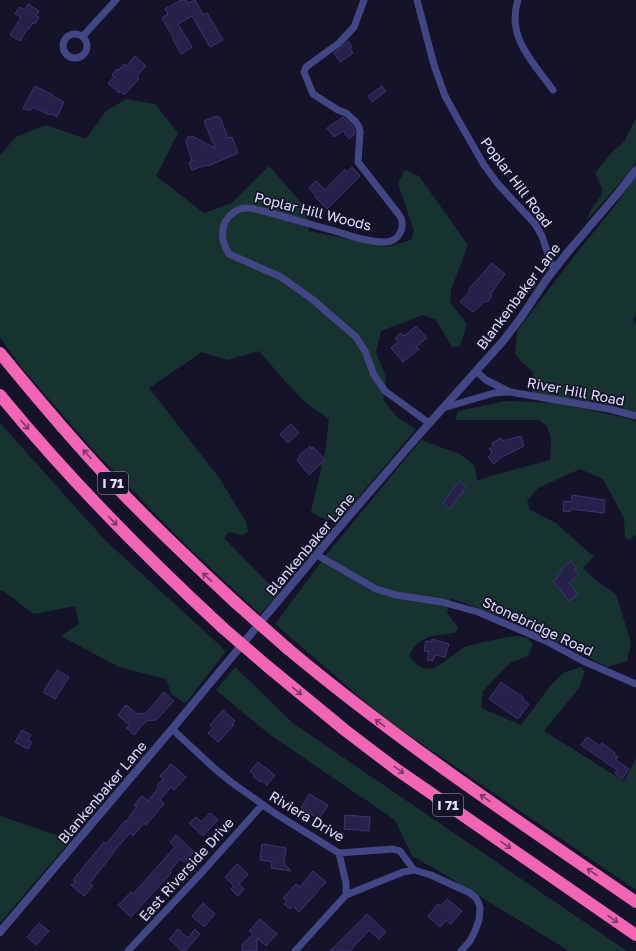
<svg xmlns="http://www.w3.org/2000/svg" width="636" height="951" font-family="'Golos Text',sans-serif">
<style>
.green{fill:#173330}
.building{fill:#262149;stroke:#3c3573}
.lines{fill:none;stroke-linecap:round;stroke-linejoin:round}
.minor{stroke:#434685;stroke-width:7}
.tertiary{stroke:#434685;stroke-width:8}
.motorway{stroke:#f265b5;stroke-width:12}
.motorway-bridge{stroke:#f265b5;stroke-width:12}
.oneway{stroke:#783869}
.labels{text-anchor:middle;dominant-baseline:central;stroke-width:3.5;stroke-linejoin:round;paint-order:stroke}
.shield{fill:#15132a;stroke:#a3a2bd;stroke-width:1}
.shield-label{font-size:13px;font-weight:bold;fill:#e0dffc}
.street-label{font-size:14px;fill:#e0dffc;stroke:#15132a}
</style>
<rect width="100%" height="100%" fill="#15132a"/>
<!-- green -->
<path class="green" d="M126,99L155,104L178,133L156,176L204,213L232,203L269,166L305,207L309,231L387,247L411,240L414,231L398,183L405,170L419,176L468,245L451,290L450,302L467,324L460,346L452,347L436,320L423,315L381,331L376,352L386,377L383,400L398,418L416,429L341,518L327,520L311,512L325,452L329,419L307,404L285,381L259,351L227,360L202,352L149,388L220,479L246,522L248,532L242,535L229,532L224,538L279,594L260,614L187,546L95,452L21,367L0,337V155L16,137L46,125L86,139L106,111Z
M636,118V162L626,176L587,220L591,209L601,196L602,188L595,173L613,151L624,142Z
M636,175V314L633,320L636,324V415L532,393L533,372L522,362L515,354L517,331L572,259L617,203Z
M506,401L556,403L627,418L636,422V534L630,540L625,538L624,518L603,479L580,469L538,488L527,501L530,510L556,523L587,551L594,556L583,568L599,583L616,594L631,643L627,661L608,667L519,624L451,598L447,613L458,627L455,633C433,636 419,635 409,656C430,684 445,658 465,647C469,645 511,636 516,636C520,636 525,638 528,638L533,645L528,656L510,663L483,691L481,708L521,725L551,685L563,673L581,667L585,672L579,688L544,731L624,781L635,761L636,754V890L384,718L275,624L327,554L421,440L460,454L475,466L477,481L490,476L550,460L551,439L547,426L539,420H456V418L458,411Z
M0,423L106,541L226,651L186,703L172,695L166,679L119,667L61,636L79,624L75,606L34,614L2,590L0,591Z
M235,667L294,724L627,951H569L437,870L412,856L395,820L269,734L216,690Z
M0,816L71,840L0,923Z"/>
<!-- building -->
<path class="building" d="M181,0H186L188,3L195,0L203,15L207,13L223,40L210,47L192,16L178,24L192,47L181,54L173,39H174L162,18L168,14L165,9Z
M28,4L39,11L36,16L39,17L35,24L33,23L29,29L28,28L20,41L10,35L21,17L15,14L19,7L25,10Z
M348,41L352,47L350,48L353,53L340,62L334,53Z
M135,56L146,66L137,76L139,79L124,95L120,91L119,93L108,83L114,77L112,75L117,69L119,70L124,64L127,66Z
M35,86L53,95L52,96L64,102L57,117L51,114L50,115L33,107L30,111L23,108Z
M382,86L386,91L372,102L368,96Z
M217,116L218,118L220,117L228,138L232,137L238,153L208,166L207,165L192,170L189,162L192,161L186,142L188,137L192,136L215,148L204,121Z
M343,117L351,124L354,129L355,134L349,139L343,131L334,137L327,128Z
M352,167L360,176L327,209L315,197L316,196L309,188L316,181L325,190L345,169L347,172Z
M492,263L505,274L490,295L492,296L490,299L487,302L485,301L473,312L460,302L468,293L470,290L469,289Z
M416,326L427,338L416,347L419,349L403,362L391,348L398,342L395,338L401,333L404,336Z
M291,424L299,433L288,443L280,434Z
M521,436L524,446L500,458L494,464L488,457L492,453L489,449L493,447L492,443L501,438L502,441Z
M310,446L312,449L313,447L325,460L309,475L297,460L300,458L299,456Z
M459,481L466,487L450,509L443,503Z
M572,495L605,500L604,513L571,509L570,512L563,511L564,501L571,502Z
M571,561L577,568L574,569L579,575L569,583L578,594L569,601L553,581L558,577L557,575L563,571L561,569Z
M432,639L449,644L445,657L435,655L433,661L427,660L429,652L424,651L426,641L431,642Z
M57,670L69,677L55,699L43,692Z
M501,682L524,698L523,700L529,704L518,719L489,699Z
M164,692L174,701L156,720L146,721L134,735L126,728L129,725L118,715L126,705L137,714L146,713Z
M223,710L235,721L232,724L234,725L218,742L208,733L213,728L210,725Z
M22,730L31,735L28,740L32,742L28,749L15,742Z
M587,737L600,746L602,743L615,753L614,754L618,757L616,760L629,769L622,779L615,773L617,770L581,745Z
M258,762L275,775L267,785L261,780L260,782L253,776L254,775L250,771Z
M171,764L186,777L174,790L171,787L160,800L164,804L146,825L144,823L133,836L130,833L114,851H115L90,883L93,886L84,896L71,885L76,882L73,880L104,842L106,844L125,821L126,822L137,806L134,805L142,796L148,801L159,787L157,786L163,779L160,776Z
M309,794L328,805L319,819L301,808Z
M210,813L218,820L203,836L189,823L196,817L201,822Z
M345,815L370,817L369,831L344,829Z
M176,835L194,852L184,862L180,859L170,871L171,873L131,917L118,905L131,892L133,894L175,847L170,842Z
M262,844L286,848L284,863L291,871L271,868L272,862L260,860Z
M237,864L248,874L239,884L244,889L238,896L231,889L234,886L225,877Z
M313,871L326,882L299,912L293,906L290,909L284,904L287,901L283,898L296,884L300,887Z
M447,899L462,911L451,924L446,920L440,927L428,916L438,904L441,906Z
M203,903L215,914L204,927L192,916Z
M367,914L386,932L379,939L369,930L350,951H330Z
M260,919L277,934L266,946L257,938V951H242V945L253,934L249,931Z
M39,923L49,931L36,945L27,937Z
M178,929L188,938L195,929L200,934L185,951H182L169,939Z"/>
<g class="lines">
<!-- minor -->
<path class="minor" d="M364,0L354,27L339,43L306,67L304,72L313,94L338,110L346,113L355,121L359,127L360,132L358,162L400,216C406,227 399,242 385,242C368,242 351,236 335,231C312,225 290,218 267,212C261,211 254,208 247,208C238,207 229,215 225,222C220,233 223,244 229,254L281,277L312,299L356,337L365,351L374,375L385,391L429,423
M417,0L434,65L445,96L460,123L484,165L498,184L535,224L542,236L550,260L554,269
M518,0C506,37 533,62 553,90
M63 46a12 12 0 1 1 24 0a12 12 0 1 1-24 0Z
M83,36L116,0
M476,371L486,380L510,392L609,409L636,416
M443,408L494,393L508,392
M317,555L376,589L396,595L442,602L478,612L546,641L583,661L636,684
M172,729L214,768L231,782L276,814L339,853L393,849L400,851L414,870L431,875L470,893L476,898L479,904L480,908L479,920L475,931L470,941L461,951
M339,853L346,883V895
M128,951L204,870L262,805
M295,951L346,895L403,872L414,870"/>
<!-- tertiary -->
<path class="tertiary" d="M0,932L172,729L337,530L417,437L503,341L520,319L546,280L567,253L619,192L636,170"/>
<!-- motorway -->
<path class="motorway" d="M0,353C36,397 73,441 112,482C151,524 194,564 236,603
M0,395C69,479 144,555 223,628
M288,649C398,741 518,821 636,902
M267,666L346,731L396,769L636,935"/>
<!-- motorway-bridge -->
<path class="motorway-bridge" d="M236,603L288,649
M223,628L267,666"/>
</g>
<!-- one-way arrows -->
<defs><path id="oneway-shaft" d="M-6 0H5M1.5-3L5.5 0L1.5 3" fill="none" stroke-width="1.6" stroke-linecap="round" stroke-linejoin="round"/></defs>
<g class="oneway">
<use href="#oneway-shaft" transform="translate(25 425) rotate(49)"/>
<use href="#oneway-shaft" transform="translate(87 454) rotate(-132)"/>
<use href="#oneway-shaft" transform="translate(113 521) rotate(46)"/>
<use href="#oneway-shaft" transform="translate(207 577) rotate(-137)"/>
<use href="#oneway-shaft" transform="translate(297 691) rotate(40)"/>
<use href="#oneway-shaft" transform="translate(380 723) rotate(-143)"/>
<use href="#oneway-shaft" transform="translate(399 770) rotate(36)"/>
<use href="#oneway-shaft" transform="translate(485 798) rotate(-145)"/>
<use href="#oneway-shaft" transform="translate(506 845) rotate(35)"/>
<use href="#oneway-shaft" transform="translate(592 872) rotate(-145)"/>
<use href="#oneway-shaft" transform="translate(613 919) rotate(35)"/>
</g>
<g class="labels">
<!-- shield labels -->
<g class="shield">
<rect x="98" y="472" width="30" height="22" rx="3"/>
<rect x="433" y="794" width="30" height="22" rx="3"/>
</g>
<g class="shield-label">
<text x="113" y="483">I 71</text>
<text x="448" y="805">I 71</text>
</g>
<!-- street labels -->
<g class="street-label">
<text transform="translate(517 182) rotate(53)">Poplar Hill Road</text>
<text transform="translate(313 211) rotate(14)">Poplar Hill Woods</text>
<text transform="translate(518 296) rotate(-53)">Blankenbaker Lane</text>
<text transform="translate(576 391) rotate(11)">River Hill Road</text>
<text transform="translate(310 544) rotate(-50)">Blankenbaker Lane</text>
<text transform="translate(538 626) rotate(25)">Stonebridge Road</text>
<text transform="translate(102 792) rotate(-50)">Blankenbaker Lane</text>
<text transform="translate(307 816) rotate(31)">Riviera Drive</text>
<text transform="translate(186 869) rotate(-48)">East Riverside Drive</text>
</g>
</g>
</svg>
